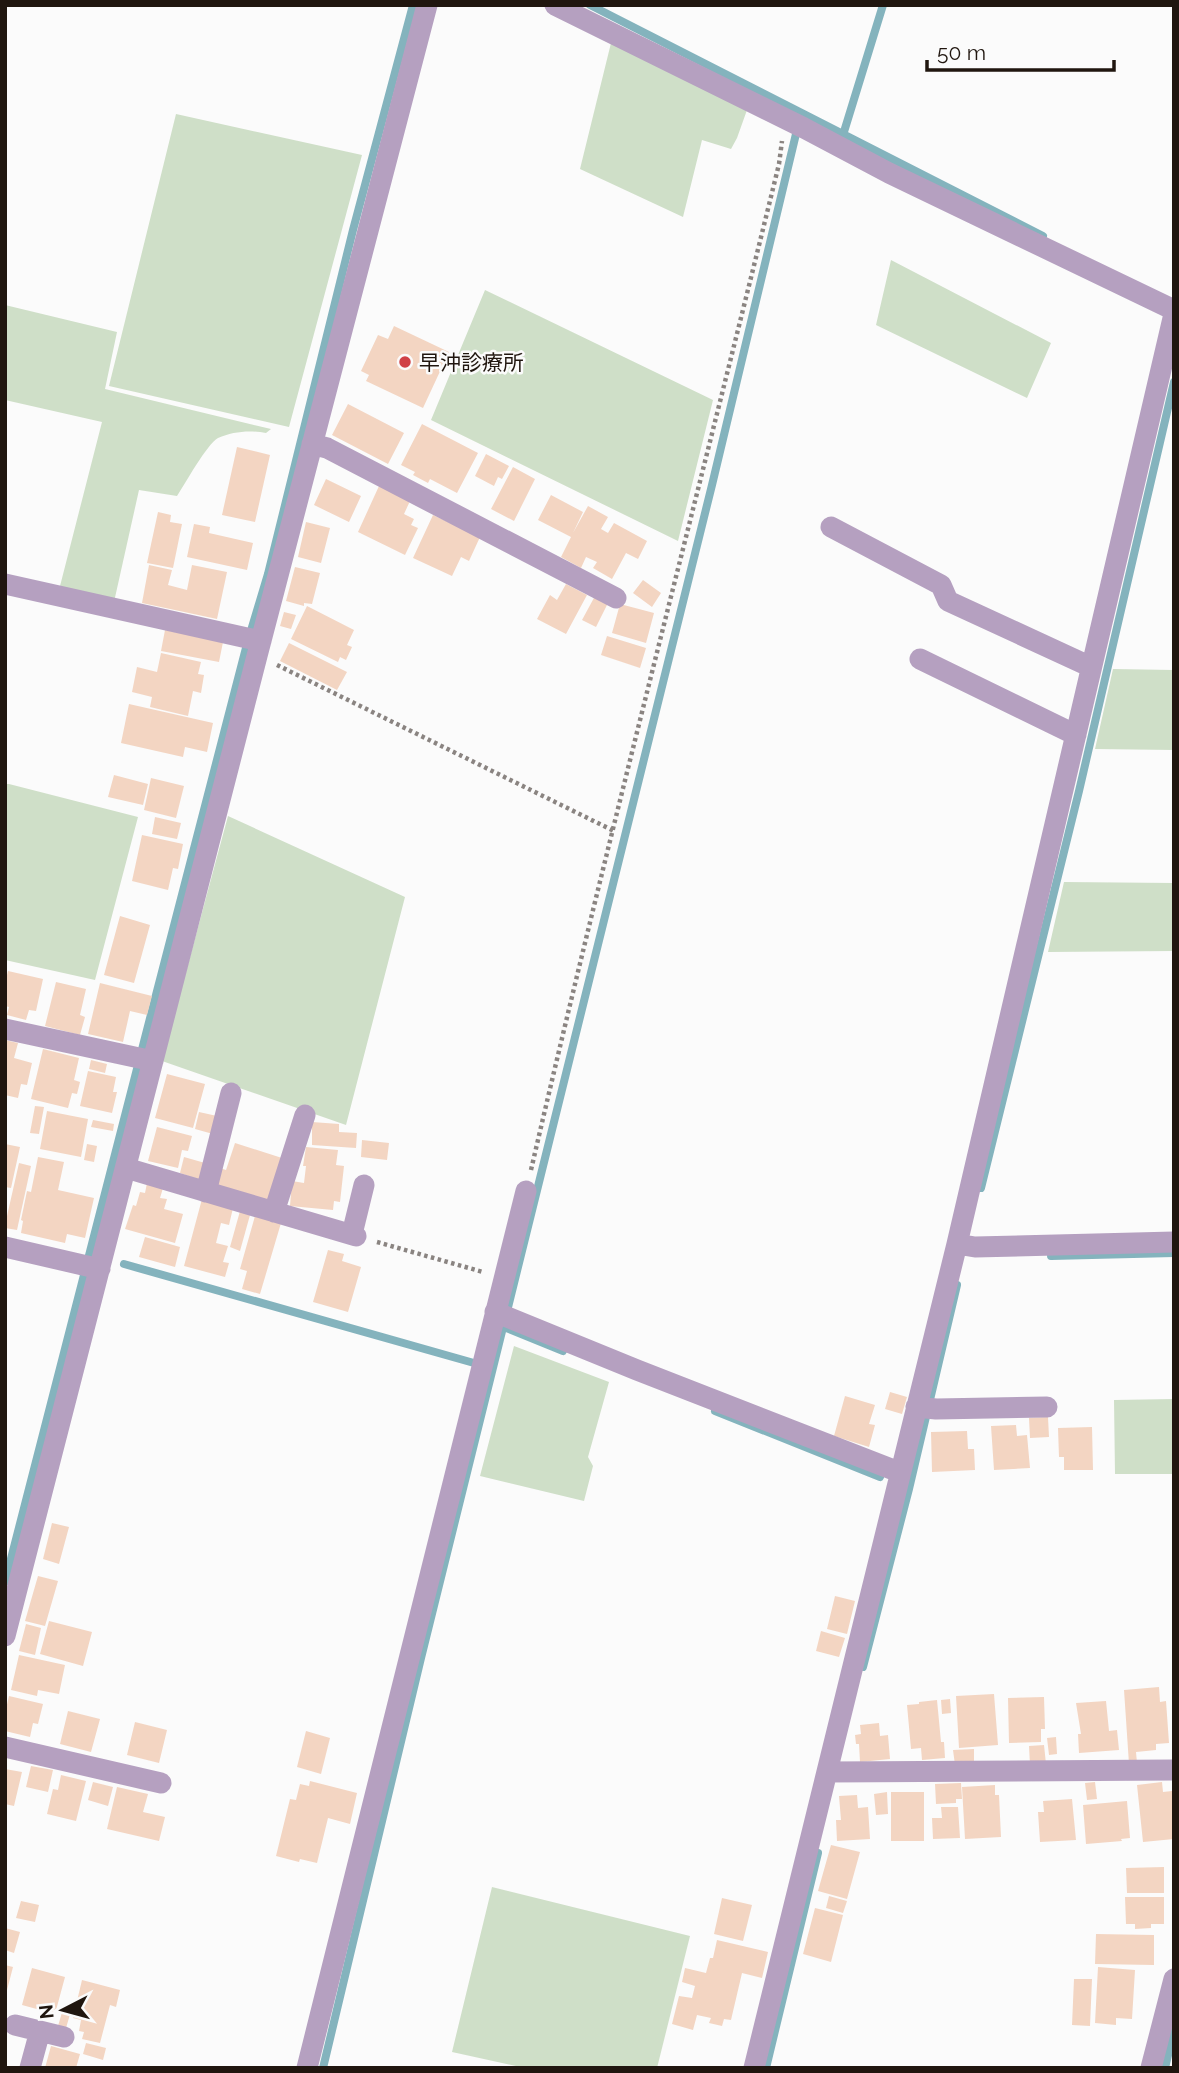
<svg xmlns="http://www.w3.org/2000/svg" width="1179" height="2073" font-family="Raleway,'Noto Sans JP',sans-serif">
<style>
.green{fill:#cfdfc8}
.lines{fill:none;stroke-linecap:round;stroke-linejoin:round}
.stream{stroke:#84b3bd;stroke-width:8}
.building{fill:#f3d5c2}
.path{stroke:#8a8481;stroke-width:4.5;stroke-dasharray:3.5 3.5;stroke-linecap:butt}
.minor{stroke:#b5a0c0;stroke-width:21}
.poi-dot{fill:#d04046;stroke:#fbfbfb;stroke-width:2.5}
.labels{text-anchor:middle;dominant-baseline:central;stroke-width:5;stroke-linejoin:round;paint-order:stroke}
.poi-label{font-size:21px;fill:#20160f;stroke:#fbfbfb;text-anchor:start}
</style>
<rect width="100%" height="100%" fill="#fbfbfb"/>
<!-- green -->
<path class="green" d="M611,43L747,110L737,138L731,149L702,140L683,217L580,169Z
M176,114L362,155L289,427L109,386Z
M891,260L1051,343L1027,398L876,325Z
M485,290L713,400L678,541L431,420Z
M5,305L117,332L105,389L271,429L266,433C251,430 233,431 218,438C207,444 185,484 177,496L139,490L114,602L59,590L102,422L5,400Z
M1113,669L1174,670V750L1095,749Z
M5,784H9L138,817L95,980L5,960Z
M228,816L405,897L346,1125L162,1061Z
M1064,882L1174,883V951L1048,952Z
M514,1346L609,1382L588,1457L593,1466L584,1501L480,1476Z
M1174,1399V1474H1115L1114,1400Z
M492,1887L690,1936L657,2068H525L452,2052Z"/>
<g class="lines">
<!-- stream -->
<path class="stream" d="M590,5L1043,236
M843,135L883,5
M981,1188L1079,791L1174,382
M1051,1256L1174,1253
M124,1264L481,1365
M504,1327L563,1351
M715,1411L880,1477
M5,1582L156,995L247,644L268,574L353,230L413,5
M863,1667L909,1489L957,1285
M323,2068L421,1658L712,485L801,113
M766,2068L818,1853
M1165,2068L1174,2030"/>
</g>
<!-- building -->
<path class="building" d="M394,326L449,352L423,408L366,381L369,375L361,371L378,335L388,339Z
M348,404L404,433L388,464L332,435Z
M422,424L478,453L457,493L430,479L428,483L413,475L415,472L401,465Z
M237,447L270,455L255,522L222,515Z
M486,454L509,466L502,479L498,477L494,486L475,476Z
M513,467L535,479L514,521L491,509Z
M326,479L361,496L349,522L314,505Z
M379,486L410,501L404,514L414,519L411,525L418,528L405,555L358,532Z
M551,495L583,512L573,533L588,506L608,517L601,529L608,533L614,523L647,541L638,559L626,553L612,579L593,568L597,562L586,557L581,568L561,557L571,537L538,520Z
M158,512L171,515L170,522L182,524L173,568L147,563Z
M433,515L480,537L469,561L461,557L452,576L413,558Z
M306,522L330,528L321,563L298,557Z
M194,524L210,527L209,533L253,543L247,570L187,557Z
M149,565L172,570L168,585L187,590L192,565L227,572L217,619L142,603Z
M295,567L320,573L312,604L304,603V606L286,601Z
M643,580L661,593L652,607L633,593Z
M566,584L587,595L566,634L537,619L550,595L557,600Z
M595,596L608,603L596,627L582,620Z
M620,604L654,613L646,643L612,633Z
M307,606L354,630L347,645L352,647L346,660L340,657L338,662L291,639Z
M284,612L296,615L291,629L280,626Z
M165,630L223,642L219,662L161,651Z
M607,636L646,648L640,668L601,655Z
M289,643L347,672L337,690L280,661Z
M161,653L201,662L198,674L204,675L201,693L193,691L188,716L150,707L152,697L132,692L137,667L157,672Z
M129,704L213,723L207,752L185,747L183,757L121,743Z
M114,775L148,784L143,805L108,797Z
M151,778L184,786L176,818L144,810Z
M155,817L181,823L177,839L152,834Z
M142,835L183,844L178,869L173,868L168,890L132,881Z
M120,916L150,925L134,983L104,975Z
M8,971L43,979L36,1011L29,1010L26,1020L7,1015L9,1007L5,1006V983Z
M56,982L86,989L80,1015L85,1017L80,1035L45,1026Z
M100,983L152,996L147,1015L130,1011L123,1042L88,1034Z
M5,1040L18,1043L14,1058L32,1063L27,1085L21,1084L18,1098L5,1095Z
M43,1049L79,1058L74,1080L80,1082L77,1094L72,1093L68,1108L31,1099Z
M91,1060L107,1064L105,1073L89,1069Z
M88,1071L116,1077L113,1092H117L112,1113L80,1106Z
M167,1074L205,1084L193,1128L155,1118Z
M35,1106L44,1107L39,1134L30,1133Z
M47,1111L88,1119L81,1157L40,1149Z
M199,1112L217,1116L213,1134L195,1129Z
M93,1120L114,1124L113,1131L91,1127Z
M312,1122L339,1124V1132L357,1133L356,1148L312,1145Z
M157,1127L192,1136L188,1151L182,1150L178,1168L148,1161Z
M362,1140L389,1143L387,1160L361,1157Z
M235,1143L282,1158L269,1201L215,1185L220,1168L226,1170Z
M5,1144L20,1147L11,1188L5,1187Z
M87,1144L97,1146L94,1162L84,1160Z
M306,1147L338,1150L336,1165L344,1166L340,1202L334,1201L333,1210L290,1206L292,1181L304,1183L306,1166H303Z
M38,1157L64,1162L58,1190L94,1198L85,1238L67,1234L65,1243L21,1233L23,1221L21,1220L27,1191L31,1192Z
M184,1157L205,1163L200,1180L180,1173Z
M19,1163L31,1166L17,1230L5,1228V1225Z
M147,1183L163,1188L160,1198L167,1199L164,1209L183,1214L175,1243L125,1229L133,1205L136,1206L140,1192L145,1193Z
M202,1199L233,1208L229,1225L221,1223L216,1243L228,1246L223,1262L229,1263L225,1277L184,1266Z
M240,1211L250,1215L240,1251L230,1247Z
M255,1216L281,1223L260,1294L242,1289L247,1271L240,1269Z
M145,1237L180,1247L175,1267L139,1257Z
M328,1250L344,1254L342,1261L361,1267L348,1312L313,1302Z
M890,1392L907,1397L902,1414L885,1409Z
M845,1396L875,1405L869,1424L875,1425L869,1447L834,1436Z
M1048,1417L1049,1437L1030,1438L1029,1418Z
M1016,1425L1017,1436L1027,1435L1030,1468L994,1470L991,1426Z
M1092,1427L1093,1470H1064V1457H1059L1058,1428Z
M967,1431L968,1449H974L975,1470L932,1472L931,1432Z
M52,1523L69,1527L59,1564L43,1559Z
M38,1576L58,1581L45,1626L25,1621Z
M835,1596L855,1601L847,1634L827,1629Z
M49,1621L92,1632L83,1666L40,1654Z
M26,1624L41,1628L35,1655L19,1651Z
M821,1631L845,1638L839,1657L816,1651Z
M19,1655L65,1665L59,1694L38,1690L37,1696L11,1690Z
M1159,1687L1160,1702L1166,1701L1169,1743L1156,1744V1750L1136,1752L1137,1763L1129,1764L1124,1690Z
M994,1694L998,1745L959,1748L956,1696Z
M9,1696L43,1704L38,1724L33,1723L30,1737L5,1731V1713Z
M1044,1697L1045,1729H1041V1742L1009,1743L1008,1698Z
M950,1699L951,1713L942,1714L941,1700Z
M937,1700L941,1742H944L945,1758L922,1760L921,1748L911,1749L907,1705L919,1704V1702Z
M1106,1701L1109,1731L1117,1730L1119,1750L1079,1753L1078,1734H1081L1076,1703Z
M68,1711L100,1719L91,1752L60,1744Z
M135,1722L167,1730L159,1763L127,1755Z
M879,1723L880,1736L888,1735L890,1759L860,1762L859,1744H856L855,1735L861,1734L860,1725Z
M306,1731L330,1738L321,1774L297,1767Z
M1056,1737L1057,1754L1049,1755L1047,1738Z
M1044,1745L1046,1764L1030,1765L1029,1746Z
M974,1749V1764L955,1765L953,1750Z
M31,1766L53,1770L48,1792L26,1787Z
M5,1769L22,1772L14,1806L5,1804Z
M61,1775L86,1781L76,1821L47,1814L53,1789L58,1790Z
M310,1781L357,1793L350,1824L328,1818L317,1863L300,1859L299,1862L276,1856L290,1799L296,1800L300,1784L309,1786Z
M93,1782L113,1787L108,1806L88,1800Z
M1095,1782L1097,1799L1087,1800L1085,1783Z
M1162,1782L1163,1792L1172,1791L1174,1839L1143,1842L1137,1785Z
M961,1783L962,1799H956V1803L936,1804L935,1784Z
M995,1785V1795H999L1001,1837L965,1839L962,1787Z
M117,1787L148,1794L143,1812L165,1817L159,1841L107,1829Z
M887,1792L888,1814L876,1815L874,1794Z
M891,1792H924V1841H891Z
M857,1795L858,1808L868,1807L870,1839L837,1841L836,1820H841L839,1796Z
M1072,1799L1076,1840L1040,1842L1038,1812H1044L1043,1801Z
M1127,1801L1130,1838L1121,1839L1122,1841L1086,1844L1083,1805Z
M941,1807H958L960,1838L933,1839L932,1818H942Z
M831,1845L860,1852L847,1899L818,1891Z
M1164,1867V1893H1127L1126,1868Z
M829,1896L847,1901L843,1913L826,1908Z
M1125,1897H1164V1924H1151V1928L1135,1929V1924H1126Z
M722,1898L752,1905L743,1941L714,1934Z
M21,1901L39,1905L35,1922L16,1918Z
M815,1908L843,1915L831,1962L803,1954Z
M5,1928L20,1932L14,1953L5,1950Z
M1096,1934L1154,1935V1965L1095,1964Z
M717,1940L768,1952L762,1978L742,1973L731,2020L724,2019L722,2026L709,2023L711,2018L697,2015L693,2030L672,2024L679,1996L692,1998L695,1986L682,1982L685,1968L706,1973L710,1958H713Z
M5,1965L13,1967L6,1994H5Z
M1098,1967L1135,1970L1132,2019L1116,2018V2025L1095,2023Z
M32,1968L65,1977L55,2014L22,2005Z
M1074,1979H1092L1090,2026L1072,2025Z
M82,1980L120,1990L116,2007L110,2005L100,2043L82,2039L84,2032L79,2031L81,2020L73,2018Z
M63,2009L71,2011L66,2028L58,2026Z
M86,2043L106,2048L103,2060L83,2054Z
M51,2046L80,2054L76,2068H45Z"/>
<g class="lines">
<!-- path -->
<path class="path" d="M277,665L614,831
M531,1170C609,833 697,499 779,164L782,141
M377,1242L483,1272"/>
<!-- minor -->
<path class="minor" d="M555,5L804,128L889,173L1174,310
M312,444L327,448L616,598
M831,527L941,585L948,601L1091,667
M5,584L261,641
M920,659L1076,735
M5,1029L153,1061
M126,1168L356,1236
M206,1192L231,1093
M274,1212L305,1115
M352,1234L364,1185
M957,1244L975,1247L1174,1242
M5,1247L100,1269
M495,1312L637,1370L899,1472
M916,1407L936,1409L1047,1407
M5,1636L257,656L427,5
M5,1747L161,1783
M827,1772L1174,1770
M15,2025L64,2037
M30,2068L40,2031
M307,2068L526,1191
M754,2068L957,1244L1174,314
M1151,2068L1174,1979"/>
</g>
<!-- markers -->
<circle class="poi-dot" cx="405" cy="362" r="7"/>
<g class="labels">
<!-- poi labels -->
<g class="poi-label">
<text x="419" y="362">早沖診療所</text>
</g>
</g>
<!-- border -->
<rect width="1179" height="2073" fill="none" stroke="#20160f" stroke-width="14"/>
<!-- north arrow -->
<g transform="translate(63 2010) rotate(264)" stroke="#fbfbfb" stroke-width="5" paint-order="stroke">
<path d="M0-5L12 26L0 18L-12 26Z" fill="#20160f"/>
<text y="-10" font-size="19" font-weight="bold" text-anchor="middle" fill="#20160f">N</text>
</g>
<!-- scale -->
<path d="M927 60v10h187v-10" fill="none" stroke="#20160f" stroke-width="3.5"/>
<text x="937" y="60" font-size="21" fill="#20160f" stroke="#fbfbfb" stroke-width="5" paint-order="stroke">50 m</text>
</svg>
